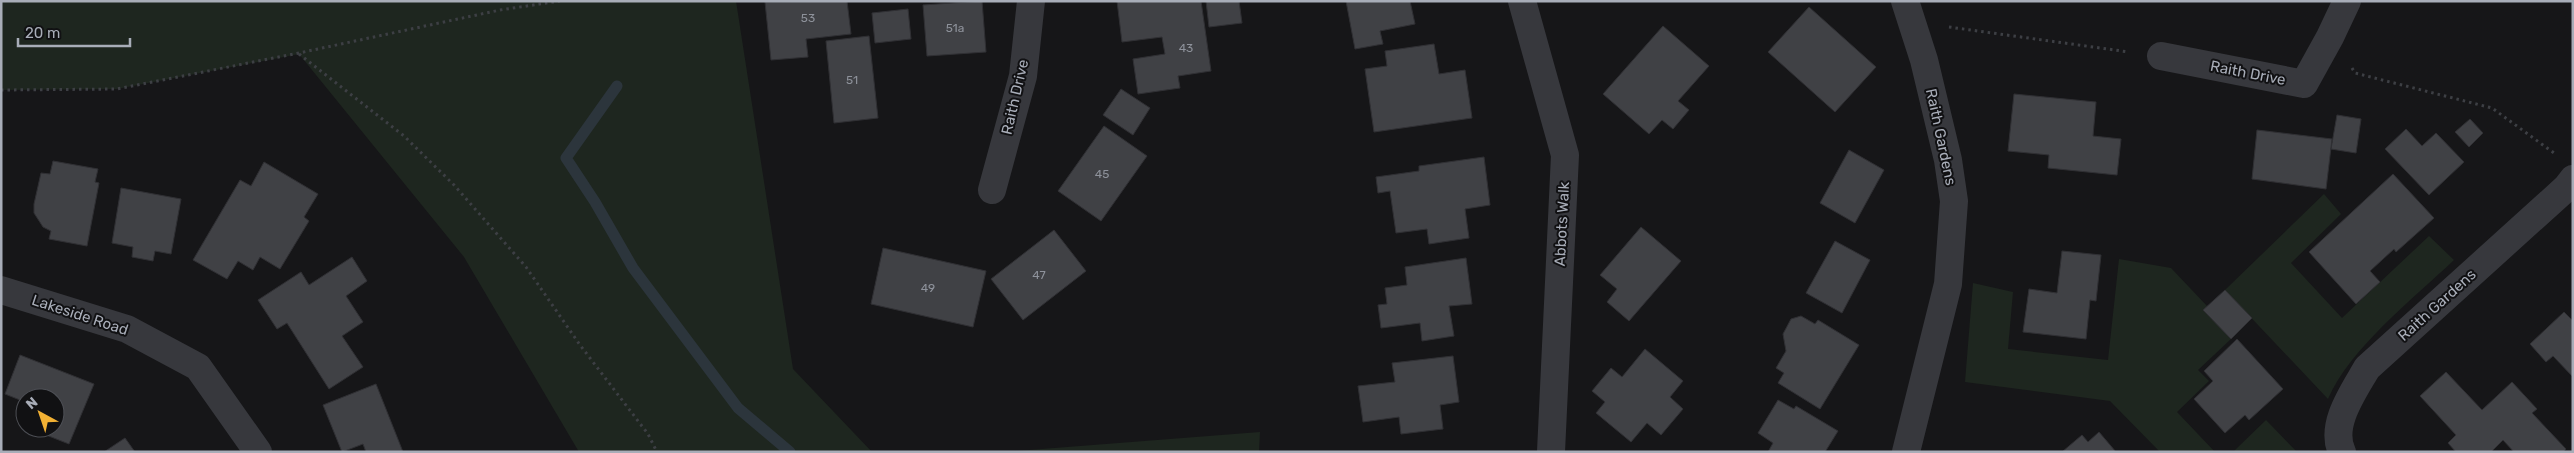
<svg xmlns="http://www.w3.org/2000/svg" width="2574" height="453" font-family="Rubik,sans-serif">
<style>
.green{fill:#1e261f}
.lines{fill:none;stroke-linecap:round;stroke-linejoin:round}
.stream{stroke:#2c353c;stroke-width:11}
.building{fill:#404145;stroke:#303034}
.path{stroke:#3d3f44;stroke-width:3;stroke-dasharray:2.5 4;stroke-linecap:butt}
.minor{stroke:#37383d;stroke-width:28}
.labels{text-anchor:middle;dominant-baseline:central;stroke-width:4;stroke-linejoin:round;paint-order:stroke}
.number-label{font-size:12px;fill:#8e929b}
.street-label{font-size:15px;fill:#a8adb8;stroke:#111113}
</style>
<rect width="100%" height="100%" fill="#161618"/>
<!-- green -->
<path class="green" d="M1,1H736L793,369L872,452H579L464,257L299,54L117,89L1,90Z
M2324,194L2341,214L2291,263L2342,318L2429,236L2454,260C2413,299 2350,348 2328,399L2225,290Z
M2119,259L2171,268L2207,306L2204,311L2231,339L2198,370L2209,381L2177,412L2215,452H2160L2110,401L1965,382L1973,283L2013,292L2008,349L2108,360Z
M2266,420L2297,452H2233Z
M1260,432L1259,452H1002Z"/>
<g class="lines">
<!-- stream -->
<path class="stream" d="M617,86L566,158L595,202L633,268L738,408L790,452"/>
</g>
<!-- building -->
<path class="building" d="M847,1L851,34L806,39L808,57L771,60L765,2Z
M982,1L986,52L927,56L923,5Z
M1117,1H1201L1211,71L1178,76L1180,88L1138,94L1133,59L1165,54L1162,37L1122,42Z
M1206,1H1239L1242,23L1209,27Z
M1346,1H1410L1415,24L1380,31L1383,44L1355,49Z
M1809,7L1876,67L1835,112L1768,52Z
M908,9L911,39L875,43L872,13Z
M1663,26L1709,66L1678,101L1689,110L1673,129L1662,120L1649,134L1603,94Z
M869,36L878,118L834,123L826,41Z
M1434,44L1439,74L1465,70L1472,118L1374,132L1365,69L1387,66L1385,51Z
M1121,89L1150,108L1133,135L1103,115Z
M2014,94L2096,102L2093,136L2121,139L2117,175L2048,168L2049,155L2008,151Z
M2337,115L2361,119L2356,153L2331,149Z
M2470,119L2483,133L2469,147L2455,132Z
M1104,126L1147,156L1101,221L1058,191Z
M2406,129L2422,146L2436,133L2464,162L2429,195L2385,149Z
M2257,130L2332,139L2326,189L2252,179Z
M1849,150L1884,170L1855,223L1820,203Z
M1484,157L1490,205L1465,209L1469,238L1429,244L1427,229L1396,233L1390,191L1378,193L1376,177L1419,171V166Z
M53,161L98,169L95,182L99,183L87,246L49,239L51,231L43,227L34,213V204L41,173L50,174Z
M264,162L318,194L304,217L309,221L280,269L260,257L253,270L238,261L227,279L193,260L240,180L251,186Z
M2393,174L2434,218L2396,252L2394,249L2370,271L2380,282L2356,304L2309,252Z
M121,188L181,199L171,254L155,251L153,261L132,257L133,247L112,243Z
M1641,227L1681,261L1629,321L1607,302L1617,289L1600,275Z
M1054,230L1086,271L1023,320L991,279Z
M1835,241L1870,260L1842,313L1806,293Z
M883,248L986,271L973,327L871,304Z
M2062,251L2101,255L2096,301L2090,300L2086,339L2023,332L2029,289L2057,293Z
M352,257L367,281L346,296L363,322L342,336L363,367L329,389L287,323L277,329L258,300L301,272L309,285Z
M1466,258L1472,304L1449,306L1454,336L1422,341L1420,323L1381,328L1378,305L1387,304L1385,288L1407,285L1405,267Z
M2225,290L2252,318L2231,339L2203,310Z
M2564,312L2573,321V377L2553,356L2546,362L2530,344Z
M1801,316L1815,324L1818,320L1859,345L1820,409L1778,383L1784,373L1776,368L1786,351L1783,334L1791,319Z
M2237,339L2283,389L2249,420L2245,415L2225,433L2194,399L2213,381L2204,371Z
M1645,349L1683,381L1670,397L1683,409L1661,435L1647,423L1631,442L1596,413L1605,402L1592,391L1611,368L1622,377Z
M20,355L94,384L69,444L31,429L55,428V398H25V402L5,394Z
M1453,356L1459,402L1440,405L1443,429L1401,434L1399,417L1363,422L1358,386L1395,382L1392,363Z
M2446,372L2482,410L2512,382L2537,409L2532,413L2566,449L2563,452H2514L2503,440L2491,452H2456L2448,443L2456,435L2420,396Z
M376,384L403,452H366L363,444L342,452L323,405Z
M1778,400L1794,409L1796,406L1838,431L1825,452H1768L1773,443L1758,433Z
M2099,432L2116,452H2062L2082,435L2088,442Z
M125,438L135,452H104Z"/>
<g class="lines">
<!-- path -->
<path class="path" d="M1949,27L2129,52
M299,54L404,136L454,185L526,267L580,345L648,434L657,452
M2352,68L2355,73L2492,108L2554,153
M1,90L117,89L299,53L500,10L560,1"/>
<!-- minor -->
<path class="minor" d="M1522,1L1565,155L1551,452
M1905,1L1924,60L1948,160L1954,201L1948,284L1906,452
M2161,56L2304,84L2330,37L2347,1
M992,190L1023,76L1031,1
M1,290L127,329L198,367L258,452
M2342,452C2329,425 2354,391 2367,368L2566,188L2573,179"/>
</g>
<g class="labels">
<!-- number labels -->
<g class="number-label">
<text x="808" y="18">53</text>
<text x="955" y="28">51a</text>
<text x="1186" y="48">43</text>
<text x="852" y="80">51</text>
<text x="1102" y="174">45</text>
<text x="1039" y="275">47</text>
<text x="928" y="288">49</text>
</g>
<!-- street labels -->
<g class="street-label">
<text transform="translate(2248 73) rotate(11)">Raith Drive</text>
<text transform="translate(1015 97) rotate(-77)">Raith Drive</text>
<text transform="translate(1941 137) rotate(78)">Raith Gardens</text>
<text transform="translate(1562 224) rotate(-87)">Abbots Walk</text>
<text transform="translate(2437 305) rotate(-42)">Raith Gardens</text>
<text transform="translate(80 315) rotate(18)">Lakeside Road</text>
</g>
</g>
<!-- border -->
<rect width="2574" height="453" fill="none" stroke="#a8adb8" stroke-width="5"/>
<!-- north arrow -->
<g transform="translate(40 413) rotate(320)"><circle r="24" fill="#111113" stroke="#4d4f55"/>
<path d="M0-4L9 19L0 12L-9 19Z" fill="#f2b134"/>
<text y="-8" font-size="14" font-weight="bold" text-anchor="middle" fill="#a8adb8">N</text>
</g>
<!-- scale -->
<path d="M18 38v8h112v-8" fill="none" stroke="#a8adb8" stroke-width="2.5"/>
<text x="25" y="38" font-size="15" fill="#a8adb8" stroke="#111113" stroke-width="4" paint-order="stroke">20 m</text>
</svg>
